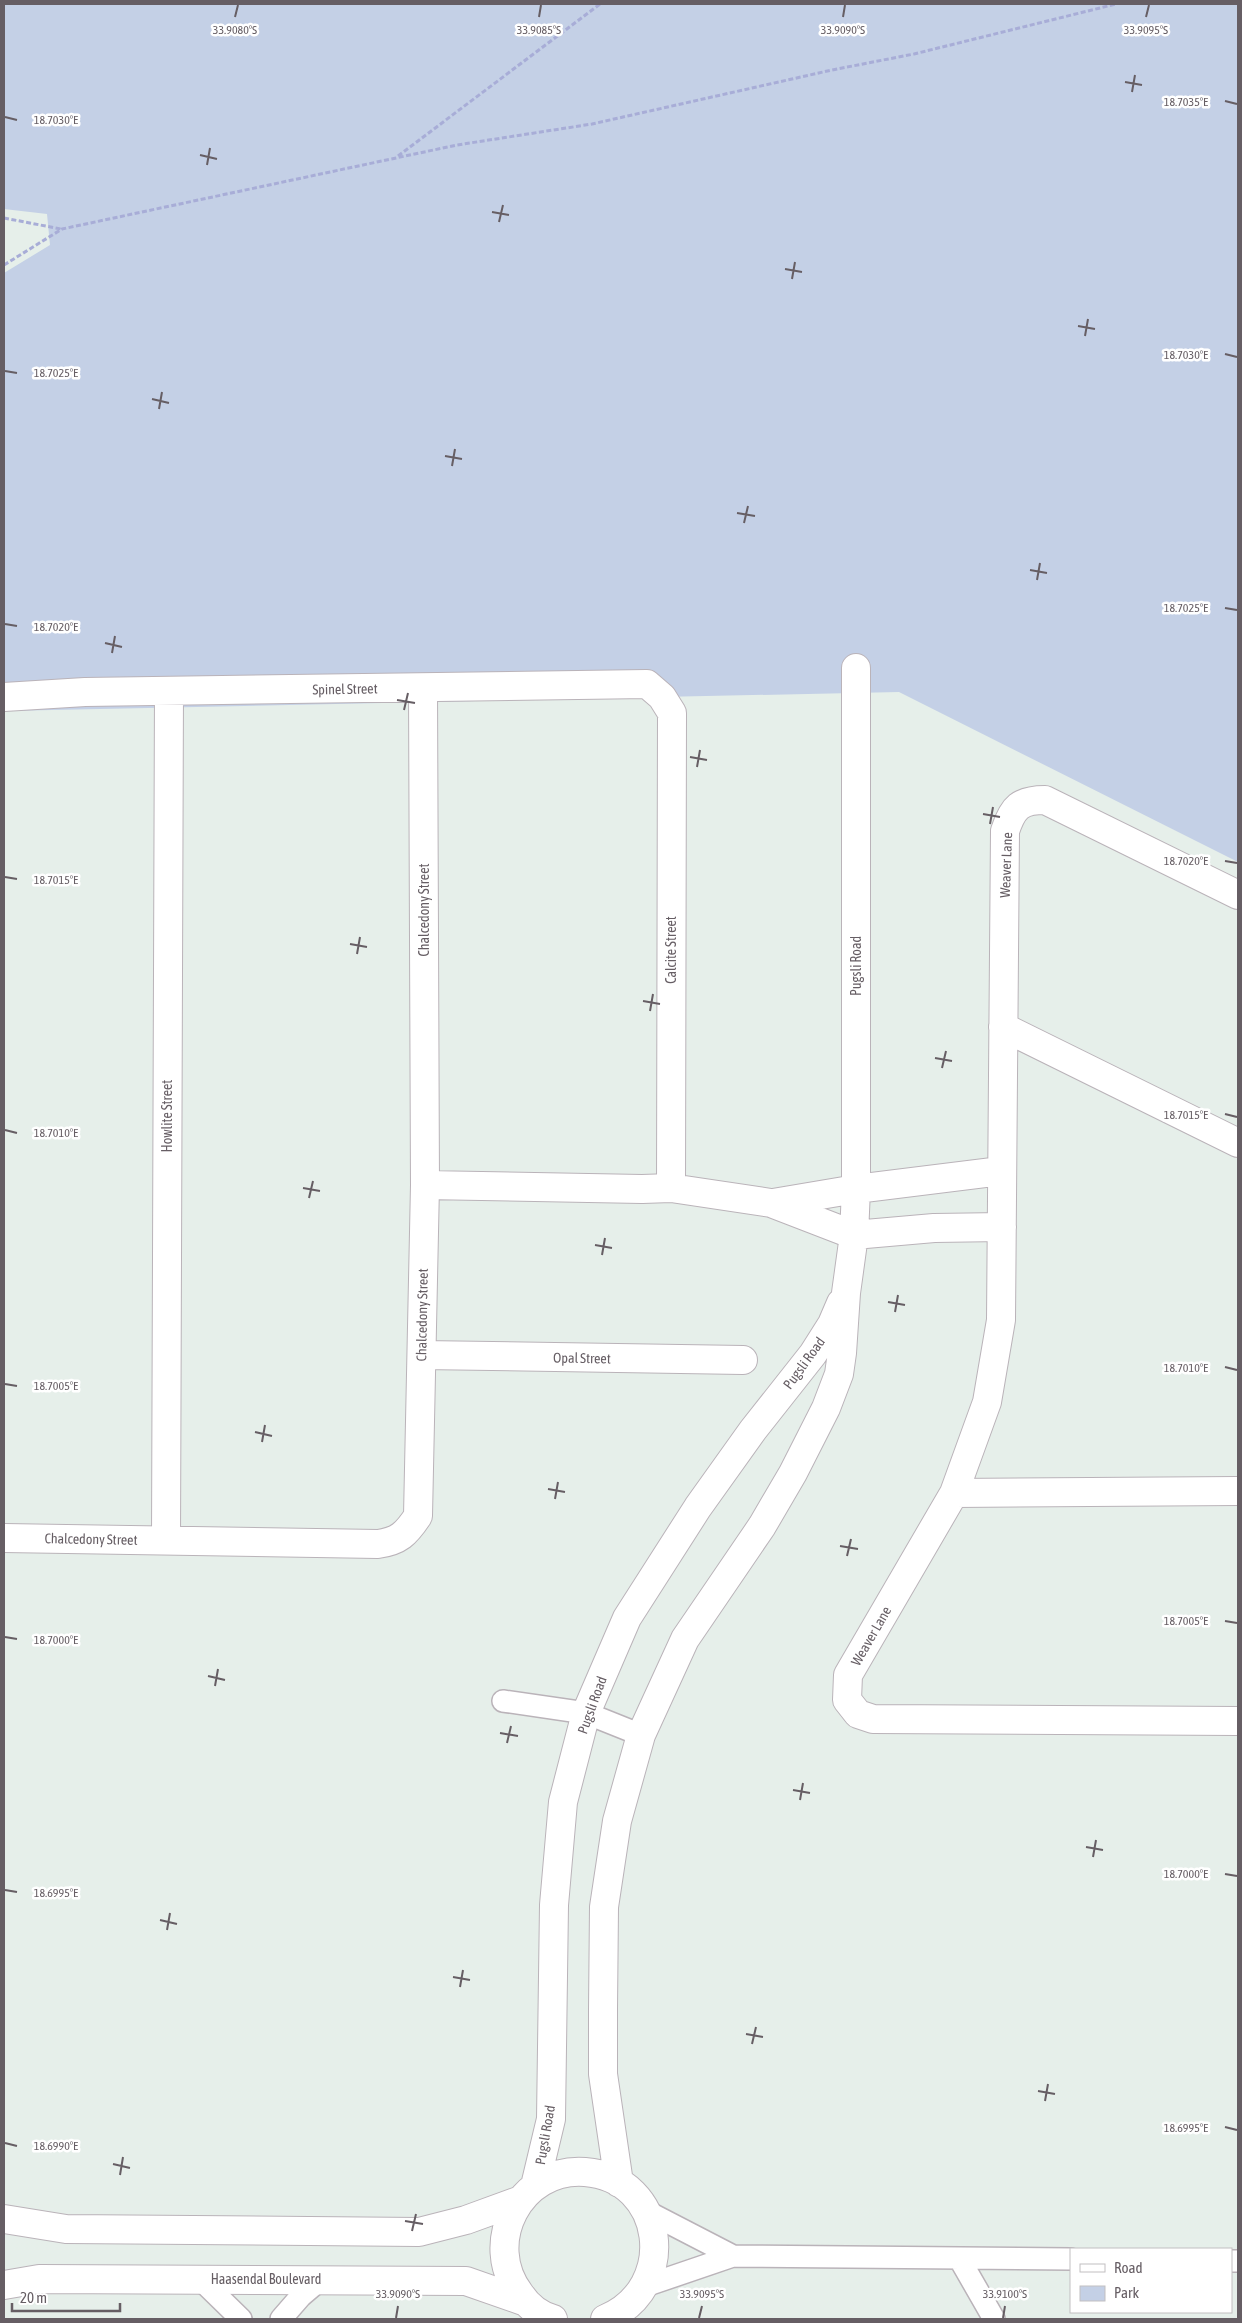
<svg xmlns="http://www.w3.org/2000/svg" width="1242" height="2323" font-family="'Asap Condensed',sans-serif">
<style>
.green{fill:#c4d0e6}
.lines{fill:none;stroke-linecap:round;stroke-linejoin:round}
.lane-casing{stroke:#bab3b9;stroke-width:24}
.street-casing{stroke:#bab3b9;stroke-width:30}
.path{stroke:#a8add7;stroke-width:3;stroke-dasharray:5 2.5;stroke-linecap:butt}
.lane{stroke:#fff;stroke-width:21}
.street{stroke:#fff;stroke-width:28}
.ticks{fill:none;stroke:#665e64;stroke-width:2}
.labels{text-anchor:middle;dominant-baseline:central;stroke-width:5;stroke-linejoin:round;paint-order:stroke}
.street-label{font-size:14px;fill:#665e64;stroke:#fff}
.ticks-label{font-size:12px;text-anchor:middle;fill:#665e64;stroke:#fff;stroke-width:5;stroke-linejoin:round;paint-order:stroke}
</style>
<rect width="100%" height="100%" fill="#e6efea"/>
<!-- green -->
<path class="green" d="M4,4H1238V862L899,692L4,711V273L50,245L47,214L4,209Z"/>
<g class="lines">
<defs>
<path id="lane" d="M503,1701L586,1713L641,1735
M646,2211L733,2256
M959,2258L994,2319
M1231,2261H1238
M200,2279L241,2319
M645,2286L733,2256L1071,2259
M281,2319L301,2296L321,2279"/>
<path id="street" d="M4,697L85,692L647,684L662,697L672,713L671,1188
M1238,895L1045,800C1020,800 1013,807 1005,831L1001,1320L987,1402L954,1493L848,1675L847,1700L858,1714L873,1719L1238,1721
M1003,1027L1238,1143
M425,1185L642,1189L671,1188L771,1203L854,1235L934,1228L1002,1227
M773,1203L856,1189L1001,1171
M422,1355L743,1360
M954,1493L1238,1491
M4,1538L378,1544C399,1541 406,1534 418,1516L425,1185L423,688
M166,1540L169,691
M619,2183L603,2074V2009L604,1907L617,1821L641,1735L685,1639L762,1526L793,1473L826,1408L839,1374L842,1353L846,1293L854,1235L856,1189V668
M535,2186L551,2119L554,1905L563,1802L586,1713L627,1618L698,1507L753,1430L813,1354L832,1324L841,1303
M4,2219L66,2229L419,2232L466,2220L521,2200
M4,2285L39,2279L466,2281L526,2302
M553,2319C539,2315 528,2306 520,2294C481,2243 520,2167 585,2172C666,2178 680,2288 605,2319"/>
</defs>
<!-- lane casing -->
<use href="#lane" class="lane-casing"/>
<!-- street casing -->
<use href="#street" class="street-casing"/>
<!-- path -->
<path class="path" d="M398,156L600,4
M4,218L61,229
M4,265L62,229L457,145L592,124L832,70L914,54L1116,4"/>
<!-- lane -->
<use href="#lane" class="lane"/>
<!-- street -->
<use href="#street" class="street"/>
</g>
<!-- ticks -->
<path class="ticks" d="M235,17L238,5M539,17L541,5M843,17L845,5M1146,17L1149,5M1125,82L1142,85M1132,92L1135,75M1225,101L1237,104M5,117L17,120M200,155L217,159M207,165L210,148M492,212L509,215M499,222L503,205M785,269L802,272M792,279L795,262M1078,326L1095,329M1085,336L1088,319M1225,354L1237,357M5,371L17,373M152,399L169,403M159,409L162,392M445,456L462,459M452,466L455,449M737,513L755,516M744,523L748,506M1030,570L1047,573M1037,580L1040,563M1225,608L1237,610M5,624L17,626M105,643L122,647M112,653L115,636M397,700L415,703M404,710L408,693M690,757L707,760M697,767L700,750M983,814L1000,817M990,824L993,807M1225,861L1237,863M5,877L17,879M350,944L367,947M357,954L360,937M643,1001L660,1004M650,1011L653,994M935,1058L952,1061M942,1068L946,1051M1225,1114L1237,1117M5,1130L17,1133M303,1188L320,1191M309,1198L313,1181M595,1245L612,1248M602,1255L605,1238M888,1302L905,1305M895,1312L898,1295M1225,1367L1237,1370M5,1384L17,1386M255,1432L272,1436M262,1442L265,1425M548,1489L565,1492M555,1499L558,1482M840,1546L858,1549M847,1556L851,1539M1225,1621L1237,1623M5,1637L17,1639M208,1676L225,1680M215,1686L218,1669M500,1733L518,1736M507,1743L511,1726M793,1790L810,1793M800,1800L803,1783M1086,1847L1103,1850M1093,1857L1096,1840M1225,1874L1237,1876M5,1890L17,1892M160,1920L177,1924M167,1930L170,1913M453,1977L470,1980M460,1987L463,1970M746,2034L763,2037M752,2044L756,2027M1038,2091L1055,2094M1045,2101L1048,2084M1225,2127L1237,2130M5,2143L17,2146M113,2164L130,2168M120,2175L123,2157M405,2221L423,2224M412,2231L416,2214M396,2318L398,2306M699,2318L702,2306M1003,2318L1005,2306"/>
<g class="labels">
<!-- street labels -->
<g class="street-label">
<text transform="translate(345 689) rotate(-1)">Spinel Street</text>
<text transform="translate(1006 865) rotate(-88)">Weaver Lane</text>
<text transform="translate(424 910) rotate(-90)">Chalcedony Street</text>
<text transform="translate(671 950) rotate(-90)">Calcite Street</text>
<text transform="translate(856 966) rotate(-90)">Pugsli Road</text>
<text transform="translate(167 1116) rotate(-90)">Howlite Street</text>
<text transform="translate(422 1315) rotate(-89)">Chalcedony Street</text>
<text transform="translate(582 1358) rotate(1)">Opal Street</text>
<text transform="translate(804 1363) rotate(-54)">Pugsli Road</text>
<text transform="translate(91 1539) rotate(1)">Chalcedony Street</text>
<text transform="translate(871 1636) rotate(-60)">Weaver Lane</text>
<text transform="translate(592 1705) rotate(-70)">Pugsli Road</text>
<text transform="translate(545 2135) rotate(-80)">Pugsli Road</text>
<text x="266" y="2279">Haasendal Boulevard</text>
</g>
</g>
<g class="ticks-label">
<text x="235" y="34">33.9080°S</text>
<text x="539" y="34">33.9085°S</text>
<text x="843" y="34">33.9090°S</text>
<text x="1146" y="34">33.9095°S</text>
<text x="1186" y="106">18.7035°E</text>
<text x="56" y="124">18.7030°E</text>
<text x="1186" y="359">18.7030°E</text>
<text x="56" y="377">18.7025°E</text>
<text x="1186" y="612">18.7025°E</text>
<text x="56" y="631">18.7020°E</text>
<text x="1186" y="865">18.7020°E</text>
<text x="56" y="884">18.7015°E</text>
<text x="1186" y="1119">18.7015°E</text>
<text x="56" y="1137">18.7010°E</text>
<text x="1186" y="1372">18.7010°E</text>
<text x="56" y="1390">18.7005°E</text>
<text x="1186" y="1625">18.7005°E</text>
<text x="56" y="1644">18.7000°E</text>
<text x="1186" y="1878">18.7000°E</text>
<text x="56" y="1897">18.6995°E</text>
<text x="1186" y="2132">18.6995°E</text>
<text x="56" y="2150">18.6990°E</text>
<text x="398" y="2298">33.9090°S</text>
<text x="702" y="2298">33.9095°S</text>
<text x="1005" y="2298">33.9100°S</text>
</g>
<!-- border -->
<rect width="1242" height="2323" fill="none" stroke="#665e64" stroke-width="10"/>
<!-- legend -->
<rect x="1070" y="2248" width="162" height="65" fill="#ffffff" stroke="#c2bfc1"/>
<rect x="1080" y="2264" width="25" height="8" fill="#ffffff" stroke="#c2bfc1"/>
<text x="1114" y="2273" font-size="15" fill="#665e64">Road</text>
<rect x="1080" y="2286" width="25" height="15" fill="#c4d0e6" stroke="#c2bfc1"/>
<text x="1114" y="2298" font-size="15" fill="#665e64">Park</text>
<!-- scale -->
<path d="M12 2303v8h108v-8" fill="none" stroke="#665e64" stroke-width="2.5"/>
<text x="20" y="2303" font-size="15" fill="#665e64" stroke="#ffffff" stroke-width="4" paint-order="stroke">20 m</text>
</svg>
